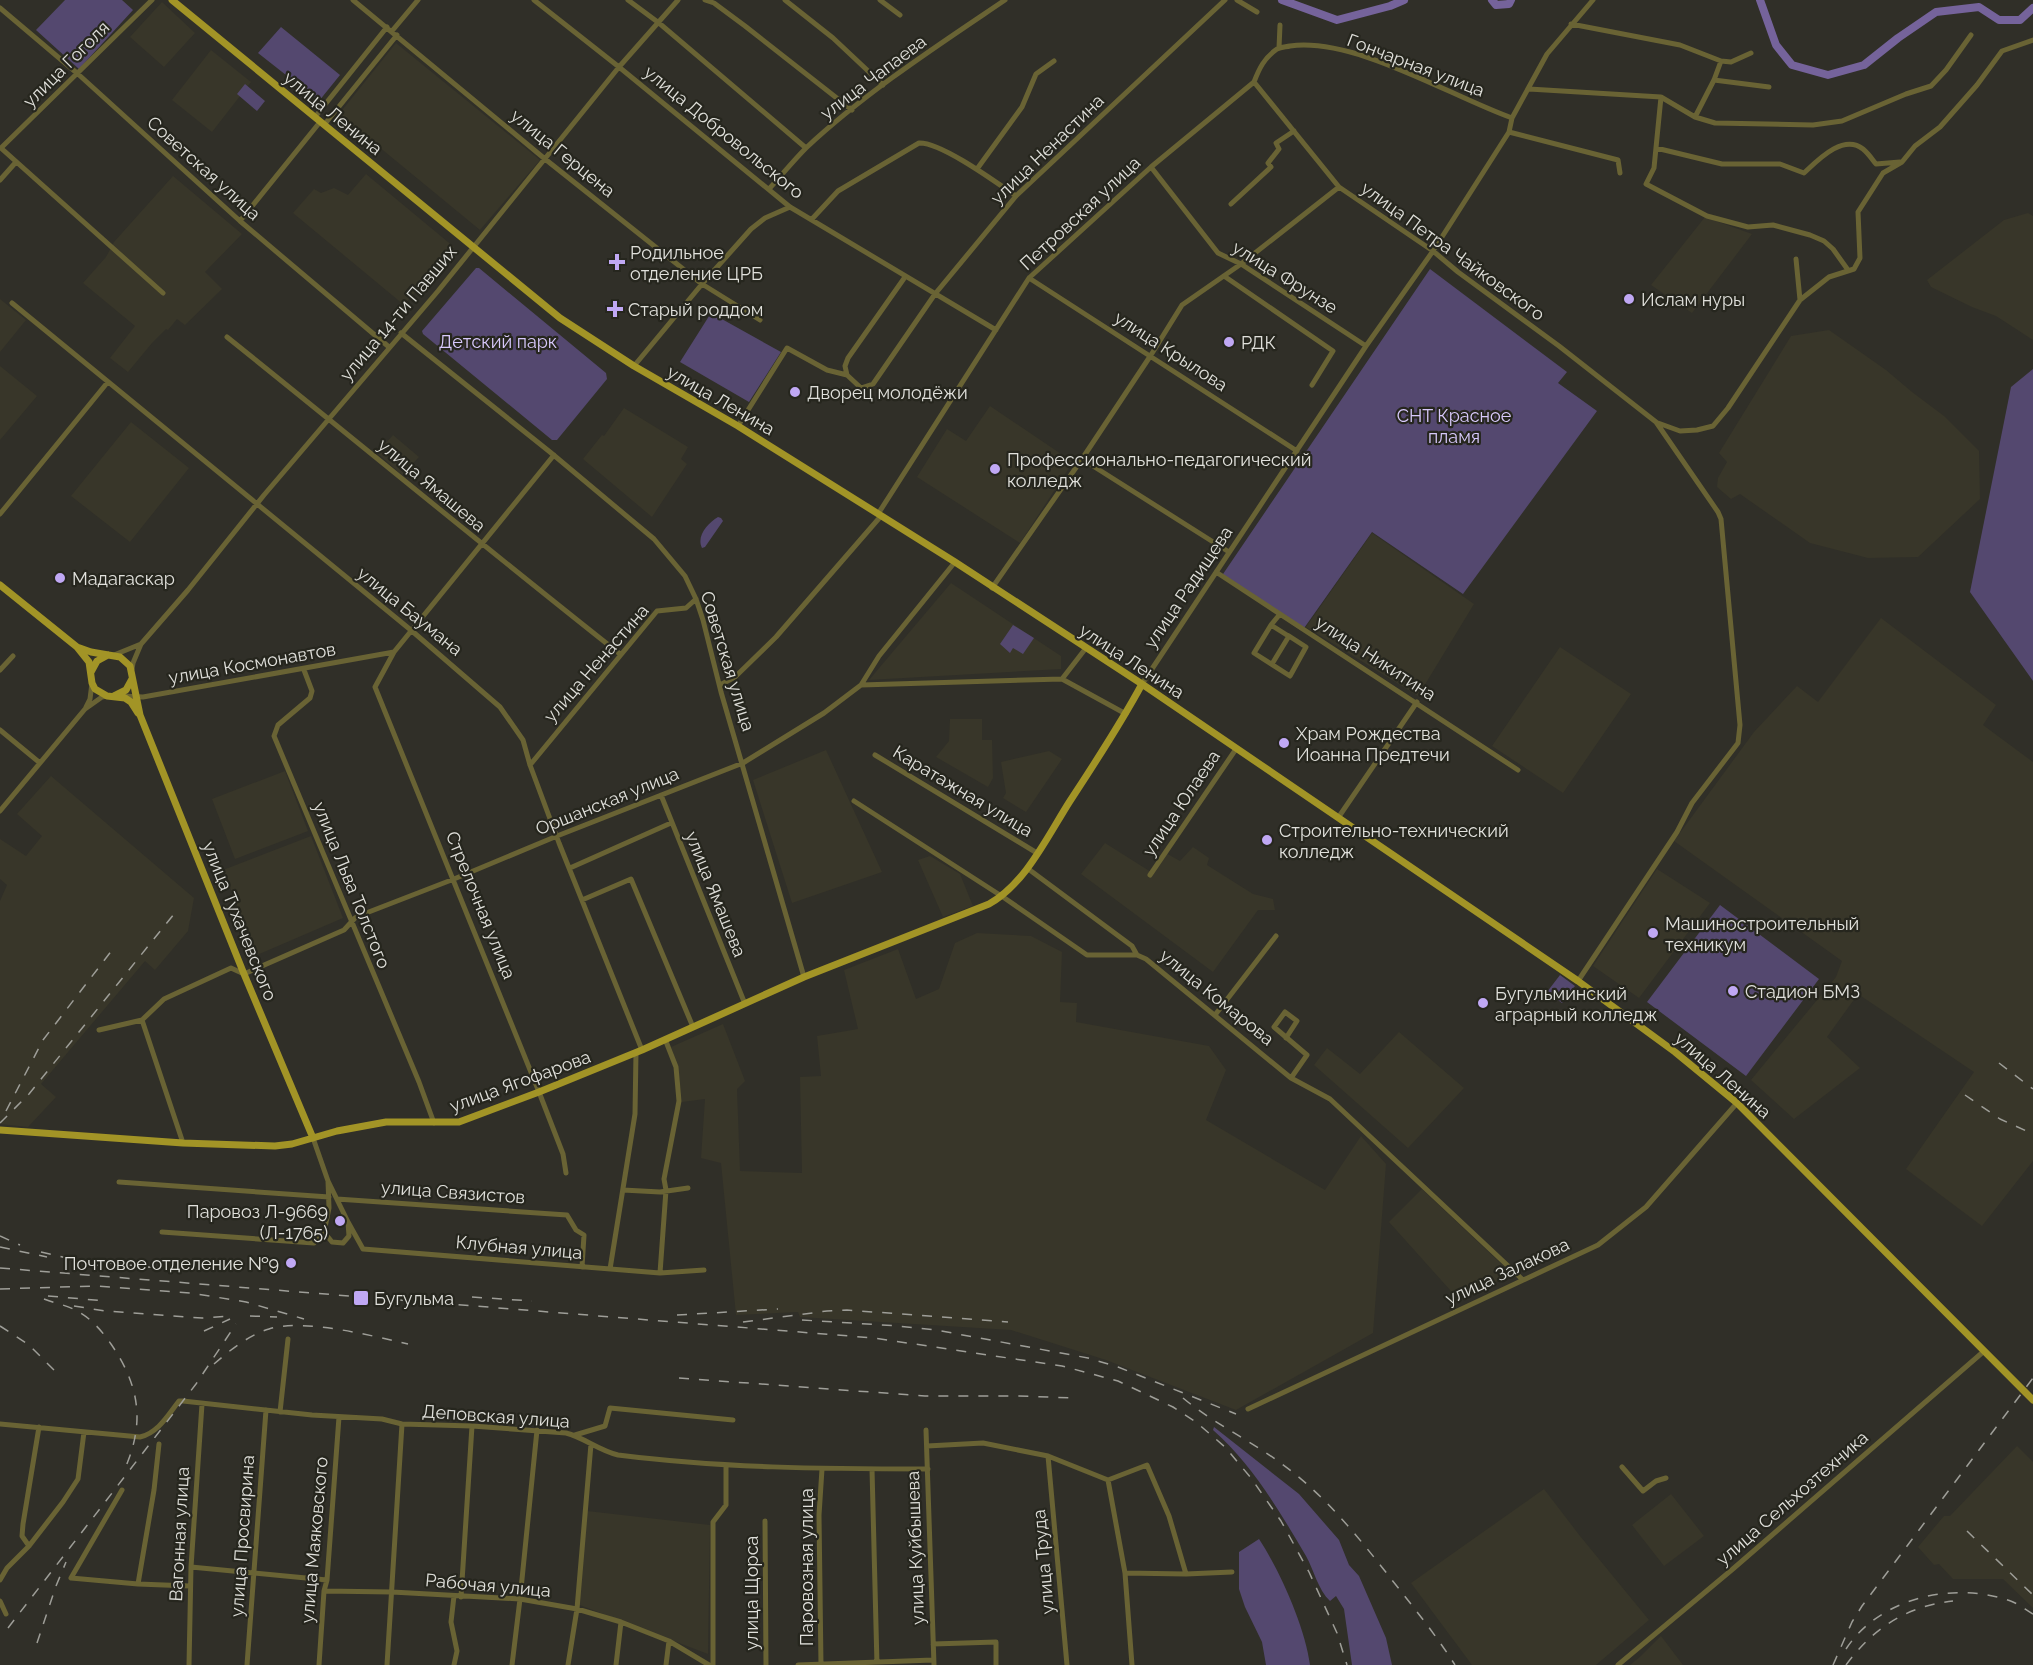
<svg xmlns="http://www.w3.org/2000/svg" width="2033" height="1665" font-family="Raleway,sans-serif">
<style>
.built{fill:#383629}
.green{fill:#54486f}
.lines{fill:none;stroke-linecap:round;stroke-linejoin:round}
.river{stroke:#75639b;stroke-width:8}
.minor{stroke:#696334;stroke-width:5}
.major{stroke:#a29426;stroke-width:7}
.rail{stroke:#9e9e98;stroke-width:1.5;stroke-dasharray:10 10;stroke-linecap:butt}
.poi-dot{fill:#c0a8f4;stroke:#26261e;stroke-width:2}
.labels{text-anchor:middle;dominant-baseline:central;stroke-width:4.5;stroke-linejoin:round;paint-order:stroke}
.street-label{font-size:18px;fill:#e0e0db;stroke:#26261e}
.poi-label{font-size:18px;fill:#e0e0db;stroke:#26261e;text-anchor:start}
.park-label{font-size:18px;fill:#d8c9fc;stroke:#26261e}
</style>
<rect width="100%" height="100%" fill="#302f28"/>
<!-- built -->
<path class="built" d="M162,2L195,33L164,67L130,37Z
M396,43L540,160L480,230L339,114Z
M211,50L251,82L212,132L172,100Z
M366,174L454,247L404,305L293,213L314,189L321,193L334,188L348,195Z
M173,176L242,234L205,272L222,289L185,325L177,319L168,330L166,329L152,343L128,372L110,358L135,326L83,283L106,257L114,242Z
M2028,213L2033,216V340L1996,316L1972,307L1931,287L1927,280L2004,220Z
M1705,217L1752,234L1692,313L1651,285Z
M0,299L26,320L0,352Z
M1829,330L1886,370L1912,392L1944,416L1979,451L1980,499L1918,557L1868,558L1810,543L1740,494L1731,499L1717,487L1718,478L1727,462L1719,453L1791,336Z
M0,366L37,396L0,440Z
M990,406L1073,462L1020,543L917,477L947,429L966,441Z
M624,408L688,447L681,459L687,464L652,517L583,459L602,435L604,436Z
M131,422L189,468L130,542L71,496Z
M393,435L419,457L402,475L377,453Z
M1372,533L1474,604L1418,696L1306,627Z
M951,583L1061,656V669L869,680Z
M1881,618L1996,705L1983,725L2033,762V1161L1982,1226L1906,1169L1974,1072L1858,994L1827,1037L1860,1068L1794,1119L1751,1080L1836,977L1842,961L1674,841L1754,732L1797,686L1818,702Z
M1560,647L1631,694L1563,793L1492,746Z
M950,719H982V740H992L993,778L988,787L936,757L949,741Z
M826,750L882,872L792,903L753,780Z
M1049,751L1062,759L1026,812L1003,798L1006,793L1001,762Z
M285,771L308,831L235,859L212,799Z
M51,776L194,898L188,931L155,970L145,961L41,1084L56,1097L28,1127L0,1124V901L7,885L0,879V839L26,856L42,836L17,814Z
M311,836L343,918L257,955L223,870Z
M1105,843L1151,872L1164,852L1180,861L1193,847L1209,858L1207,865L1253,894L1273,899L1275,910H1258L1213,972L1081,874Z
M930,856L960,874L973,906L943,917L918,860Z
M1657,869L1710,903L1639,998L1593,966Z
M977,933L1031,936L1062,952L1060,1002L1077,1003L1076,1022L1209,1046L1226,1070L1206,1120L1325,1190L1361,1136L1386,1164L1373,1333L1236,1410L1106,1360L1011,1330L800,1317L798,1312L736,1315L721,1163L701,1158L705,1099L682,1102L678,1069L671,1047L723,1024L745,1081L737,1089L740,1171L802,1173L800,1077L821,1076L817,1036L858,1029L844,970L898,949L916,999L939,989L955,943Z
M1399,1032L1464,1088L1408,1148L1314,1065L1327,1048L1360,1074Z
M1422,1189L1512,1274L1459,1300L1389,1222Z
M2017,1446L2033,1462V1608L2003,1579H1953L1939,1564L1934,1565L1918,1547L1944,1516H1950Z
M1544,1489L1580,1536L1649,1620L1596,1665H1472L1411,1583Z
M1671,1494L1704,1536L1664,1566L1632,1525Z
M587,1511L710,1525L708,1654L577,1604Z
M1661,1636L1683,1665H1630L1641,1656Z"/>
<!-- green -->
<path class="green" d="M65,0H122L133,10L79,69L36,30Z
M281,27L340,75L319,101L258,53Z
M245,84L265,101L257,111L237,94Z
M476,268H479L606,373L607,379L557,440H552L423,334L422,331Z
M1430,269L1567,372L1558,383L1597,411L1463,594L1372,532L1302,631L1221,577Z
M711,313L781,352L749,402L680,362Z
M2033,369V681L1970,592L2011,387Z
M718,517L721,518L723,521L705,547L702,548C696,536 708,523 718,517Z
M1013,625L1034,638L1023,654L1013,648L1010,653L1000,644Z
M1720,905L1819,979L1746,1076L1647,1002Z
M1560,975L1575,986L1562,1003L1547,992Z
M1214,1427L1299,1494L1339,1540L1349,1565L1359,1576L1386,1638L1392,1665H1352L1344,1609L1336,1596L1330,1601C1318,1590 1314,1570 1306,1556C1280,1512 1252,1464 1213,1430Z
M1259,1539C1280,1571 1305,1627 1310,1665H1266L1262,1642L1245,1607L1239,1589V1552Z"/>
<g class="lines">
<!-- river -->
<path class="river" d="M1282,0L1337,20L1390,6L1404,0
M1492,0L1496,5L1509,4L1511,0
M1760,0L1776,45L1792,65L1828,75L1864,65L1898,38L1936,12L1979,7L1999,20H2020L2033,8"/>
<!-- minor -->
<path class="minor" d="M353,0L545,159L702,284L760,320
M534,0L619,67L790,207L996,330
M628,0L659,23L806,148
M705,0L714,3L745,26L852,110
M785,0L833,38L883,85
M880,0L900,15
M1237,0L1257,12
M0,8L78,74L240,221L389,347
M1571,24L1680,45L1721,61L1731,62L1751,53
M392,31L418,0
M1279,48L1280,25
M1714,80L1769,87
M1254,82L1339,187L1433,251L1458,272L1559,346L1656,422L1718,512L1721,519L1740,725L1738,743L1692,803L1677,832L1578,981
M1529,89L1661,97L1695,117L1715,123L1813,125L1842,121L1906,94L1931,86L1946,70L1971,35
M1661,97L1654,168L1646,184L1707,216L1748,227L1773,225L1810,235L1824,241L1833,249L1848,270
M315,117L387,27
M1695,117L1714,80L1721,61
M324,125L397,35
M1509,132L1618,160L1620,173
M1,148L163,293
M1,148L152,0
M1656,148L1722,164H1780L1804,173C1817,161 1843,133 1863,149C1868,153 1872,159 1876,164L1900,162
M1151,167L1218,253L1241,264L1366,346
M977,169L1022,107L1036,74L1054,61
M0,180L16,162
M769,189C781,176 793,161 806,148C866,92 937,46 1005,0
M1231,204L1271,167L1268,163L1279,149L1276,143L1294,131
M812,219L838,191L919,143C941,142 997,183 1016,196
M240,221L320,122
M1796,259L1800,300
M1224,276L1333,351L1312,385
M1029,278L1297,451
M12,303L412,631L500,707L523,740L530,765L559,843L642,1050
M401,333L550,452L654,539L685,576L696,599L703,620L721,692L804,977
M227,337C358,442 488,550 620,654
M634,366L702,284L751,229L765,218L790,207
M847,375L845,366L848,358L905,277
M1658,423L1680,431L1697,430L1713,426L1728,408L1800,300L1829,277L1854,269L1860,258L1858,212L1883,173L1902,162L1915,146L1940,127L1977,85L2002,51L2033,40
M738,426L787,348L827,370L847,375L861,388L873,384L935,294L1016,196L1225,0
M554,455L394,652L375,687L539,1092L563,1154L566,1173
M1082,459L1229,552
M0,514L107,383
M878,514L1029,278L1151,167L1254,82C1259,69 1264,58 1277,49C1281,47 1286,47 1290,46C1355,37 1450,96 1512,118
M1216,572L1518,770
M992,588L1082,459L1151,355L1182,305L1241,264L1339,187
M1280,614L1271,625L1290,637
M1271,625L1254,653L1290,676L1306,647L1289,636L1272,664
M114,655L141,644
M132,669L133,663L141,644L188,590L264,495L438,291L619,67L678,0
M0,670L13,656
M304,670L312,691L310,698L278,725L274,736L419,1082L434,1123
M1062,679L1126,714
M1142,684L1366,346L1433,251L1509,132L1512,118L1547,54L1593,0
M720,685L735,677L776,637L881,516
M861,685L879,656L955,562
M122,696L143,697L394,652
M86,707L90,699L92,683
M0,730L40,763
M875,755L1037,853
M530,765L657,611L686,608L696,599
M661,795L745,1004
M854,801L1003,897L1087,955H1137L1146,959L1291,1078L1330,1099L1523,1280
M0,811L85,709L102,697L107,696
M1338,818L1417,702
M570,868L671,823
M1027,868L1132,946L1137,955
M1150,875L1236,749
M582,900L631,879L693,1027
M1215,1015L1276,936
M142,1020L164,999L231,968L244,974L253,970L344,930L355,918L361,915L454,879L557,836L743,763L824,713L861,685L1062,679L1086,648
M142,1020L183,1143
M99,1030L142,1020
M1286,1038L1297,1021L1285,1012L1274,1027L1307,1055L1291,1078
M313,1138L328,1181L348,1222L349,1236L343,1243L332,1242L324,1232L329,1208L328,1181
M119,1182L329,1197
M623,1190L660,1192L688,1188
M337,1199L567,1215L576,1230L584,1235L582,1267
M348,1222L363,1249L660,1273L704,1270
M162,1232L314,1243L324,1229
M610,1269L635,1114L636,1052
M660,1273L666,1190L664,1179L679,1101L676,1067L665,1039
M1248,1409L1598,1245L1646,1207L1737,1103
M280,1412L288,1339
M0,1424L140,1437C158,1433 168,1415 179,1401H183L312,1415L382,1419L402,1424L472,1426L566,1433C585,1438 598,1450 618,1455C721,1468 824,1469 928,1469
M926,1430L934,1665
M575,1435L605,1426L610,1408L733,1420
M159,1444L154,1490L138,1584L190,1586
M927,1446L983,1443L1048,1456L1108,1480L1147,1465L1169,1516L1186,1574
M1048,1456L1067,1665
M1622,1467L1643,1491L1656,1481L1666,1478
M872,1469L877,1665
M1108,1480L1125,1573L1132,1665
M122,1490L71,1578L138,1584
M765,1521L766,1665
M29,1546L22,1536L23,1524L39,1427
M191,1567L327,1580
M1125,1573L1186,1574L1232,1572
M0,1580L7,1568L29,1546L63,1502L78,1479L84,1432
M324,1591L392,1592L520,1599L577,1609L621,1622L669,1641L709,1665
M454,1596L451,1622L457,1651L454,1665
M461,1597L472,1426
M0,1601L6,1614
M933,1644L996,1642V1665
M189,1665L191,1567L202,1404
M247,1665L266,1410
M319,1665L324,1591L327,1580L339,1417
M387,1665L402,1424
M512,1665L520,1599L537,1430
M568,1665L577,1609L591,1444
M616,1665L621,1622
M666,1665L669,1641
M713,1665V1522L726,1505V1466
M798,1665L933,1660
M821,1665L819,1515L822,1469
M1618,1665L1734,1568L1983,1352"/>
<!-- major -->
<path class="major" d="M172,0L560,318L634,366L738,426L955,562L1142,684L1578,981L1675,1052L1737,1103L2033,1400
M0,585L77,647L89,662L92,683L95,689L107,696L125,698L131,702L138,713
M77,647L91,652L120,657L130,666L140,715L244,974L313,1138
M91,672L97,661L108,655
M114,696L126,690L132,679
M0,1130L183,1143L275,1146L292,1144L337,1131L386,1122H459L539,1092L642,1050L804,977L989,904C1026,883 1047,837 1070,801C1095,763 1120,725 1142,684"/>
<!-- rail -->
<path class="rail" d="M1999,1063L2033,1089
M1965,1095L2000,1119L2033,1134
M6,1111L43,1040L116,945
M0,1123L29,1094L174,914
M0,1236L20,1245
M0,1247L47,1257
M41,1252L76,1260
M69,1259L119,1270
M108,1263L169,1269
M0,1268L874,1338L1062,1366L1118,1381L1173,1407L1196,1422L1225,1447L1251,1478L1281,1521L1309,1572L1337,1633L1347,1665
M0,1289L95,1286L191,1293L246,1302L304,1319
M48,1296L106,1301
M472,1297L532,1301
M44,1299C54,1303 66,1305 75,1310C90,1317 102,1331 111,1344C139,1385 145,1421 126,1466
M74,1306L105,1311L202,1318L231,1316
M677,1315L778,1309
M250,1316L277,1317
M802,1320L898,1326L936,1330L1088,1358L1118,1367L1236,1414
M743,1322L827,1311L847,1310L1008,1322
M0,1326L29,1345L60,1376
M204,1331L230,1319
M214,1364C230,1350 249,1335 269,1329C303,1318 373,1336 408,1344
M679,1378L925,1396H1019L1072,1398
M1183,1398C1214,1424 1250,1440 1282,1464C1326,1496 1359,1538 1392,1580C1414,1608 1436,1635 1455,1665
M1967,1531L2033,1595
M8,1628L196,1384L236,1324
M37,1643L56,1586L66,1562
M1846,1649C1880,1597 1956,1580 2013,1602C2020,1605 2026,1610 2033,1614
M1833,1665L1852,1622L1862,1606L2033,1378
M1846,1665C1873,1628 1907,1606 1953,1601"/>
</g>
<!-- markers -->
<g class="poi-dot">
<path d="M614 253h6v6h6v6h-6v6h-6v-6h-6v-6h6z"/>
<circle cx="1629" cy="299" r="6"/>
<path d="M612 300h6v6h6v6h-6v6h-6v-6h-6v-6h6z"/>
<circle cx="1229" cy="342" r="6"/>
<circle cx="795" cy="392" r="6"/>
<circle cx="995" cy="469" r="6"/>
<circle cx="60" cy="578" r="6"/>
<circle cx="1284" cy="743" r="6"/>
<circle cx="1267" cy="840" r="6"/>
<circle cx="1653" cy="933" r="6"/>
<circle cx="1733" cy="991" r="6"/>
<circle cx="1483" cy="1003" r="6"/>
<circle cx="340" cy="1221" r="6"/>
<circle cx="291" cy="1263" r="6"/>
<rect x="353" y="1290" width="16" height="16" rx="3"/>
</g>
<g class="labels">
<!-- street labels -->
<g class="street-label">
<text transform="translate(66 64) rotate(-45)">улица Гоголя</text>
<text transform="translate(1416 65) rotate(21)">Гончарная улица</text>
<text transform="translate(873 77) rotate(-37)">улица Чапаева</text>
<text transform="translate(333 113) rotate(39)">улица Ленина</text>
<text transform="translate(724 132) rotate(39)">улица Добровольского</text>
<text transform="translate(1047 149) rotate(-44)">улица Ненастина</text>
<text transform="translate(563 153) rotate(39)">улица Герцена</text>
<text transform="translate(204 168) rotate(42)">Советская улица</text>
<text transform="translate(1080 213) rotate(-43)">Петровская улица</text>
<text transform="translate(1453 251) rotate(36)">улица Петра Чайковского</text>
<text transform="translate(1285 277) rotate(32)">улица Фрунзе</text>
<text transform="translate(398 313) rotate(-50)">улица 14-ти Павших</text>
<text transform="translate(1171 351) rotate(33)">улица Крылова</text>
<text transform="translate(721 400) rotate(30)">улица Ленина</text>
<text transform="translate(432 485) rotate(40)">улица Ямашева</text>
<text transform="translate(1188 587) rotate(-56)">улица Радищева</text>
<text transform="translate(410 611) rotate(39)">улица Баумана</text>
<text transform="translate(1376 658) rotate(33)">улица Никитина</text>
<text transform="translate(728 661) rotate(73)">Советская улица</text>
<text transform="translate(1132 661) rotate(33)">улица Ленина</text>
<text transform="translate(252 663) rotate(-10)">улица Космонавтов</text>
<text transform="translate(596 663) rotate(-49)">улица Ненастина</text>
<text transform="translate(963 791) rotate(31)">Каратажная улица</text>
<text transform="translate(607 801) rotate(-22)">Оршанская улица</text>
<text transform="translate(1181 803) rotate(-56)">улица Юлаева</text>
<text transform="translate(352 885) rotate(68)">улица Льва Толстого</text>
<text transform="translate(716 894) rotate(68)">улица Ямашева</text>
<text transform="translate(481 905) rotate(68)">Стрелочная улица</text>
<text transform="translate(240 921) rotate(68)">улица Тухачевского</text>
<text transform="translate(1217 997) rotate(39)">улица Комарова</text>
<text transform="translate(1723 1075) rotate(41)">улица Ленина</text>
<text transform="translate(520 1081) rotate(-20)">улица Ягофарова</text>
<text transform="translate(453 1192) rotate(4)">улица Связистов</text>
<text transform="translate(519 1247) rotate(5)">Клубная улица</text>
<text transform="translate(1507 1271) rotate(-25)">улица Залакова</text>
<text transform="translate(496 1416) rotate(4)">Деповская улица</text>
<text transform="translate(1792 1498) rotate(-41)">улица Сельхозтехника</text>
<text transform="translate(179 1534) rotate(-87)">Вагонная улица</text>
<text transform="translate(242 1536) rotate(-86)">улица Просвирина</text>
<text transform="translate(314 1540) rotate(-85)">улица Маяковского</text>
<text transform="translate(915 1548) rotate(-92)">улица Куйбышева</text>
<text transform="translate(1043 1562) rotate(-95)">улица Труда</text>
<text transform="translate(806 1567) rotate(-90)">Паровозная улица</text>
<text transform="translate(488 1585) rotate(5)">Рабочая улица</text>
<text transform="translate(751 1593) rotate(-90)">улица Щорса</text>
</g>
<!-- poi labels -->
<g class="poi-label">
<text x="630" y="252">Родильное<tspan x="630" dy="21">отделение ЦРБ</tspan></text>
<text x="1641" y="299">Ислам нуры</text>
<text x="628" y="309">Старый роддом</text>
<text x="1241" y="342">РДК</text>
<text x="807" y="392">Дворец молодёжи</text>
<text x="1007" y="459">Профессионально-педагогический<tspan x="1007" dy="21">колледж</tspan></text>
<text x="72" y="578">Мадагаскар</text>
<text x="1296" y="733">Храм Рождества<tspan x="1296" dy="21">Иоанна Предтечи</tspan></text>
<text x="1279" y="830">Строительно-технический<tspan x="1279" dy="21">колледж</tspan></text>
<text x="1665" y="923">Машиностроительный<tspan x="1665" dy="21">техникум</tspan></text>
<text x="1745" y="991">Стадион БМЗ</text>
<text x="1495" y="993">Бугульминский<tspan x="1495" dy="21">аграрный колледж</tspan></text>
<text x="328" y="1211" text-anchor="end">Паровоз Л-9669<tspan x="328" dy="21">(Л-1765)</tspan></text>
<text x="279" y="1263" text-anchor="end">Почтовое отделение №9</text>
<text x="374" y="1298">Бугульма</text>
</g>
<!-- park labels -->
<g class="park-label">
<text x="498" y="341">Детский парк</text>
<text x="1454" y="415">СНТ Красное<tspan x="1454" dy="21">пламя</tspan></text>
</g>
</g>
</svg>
